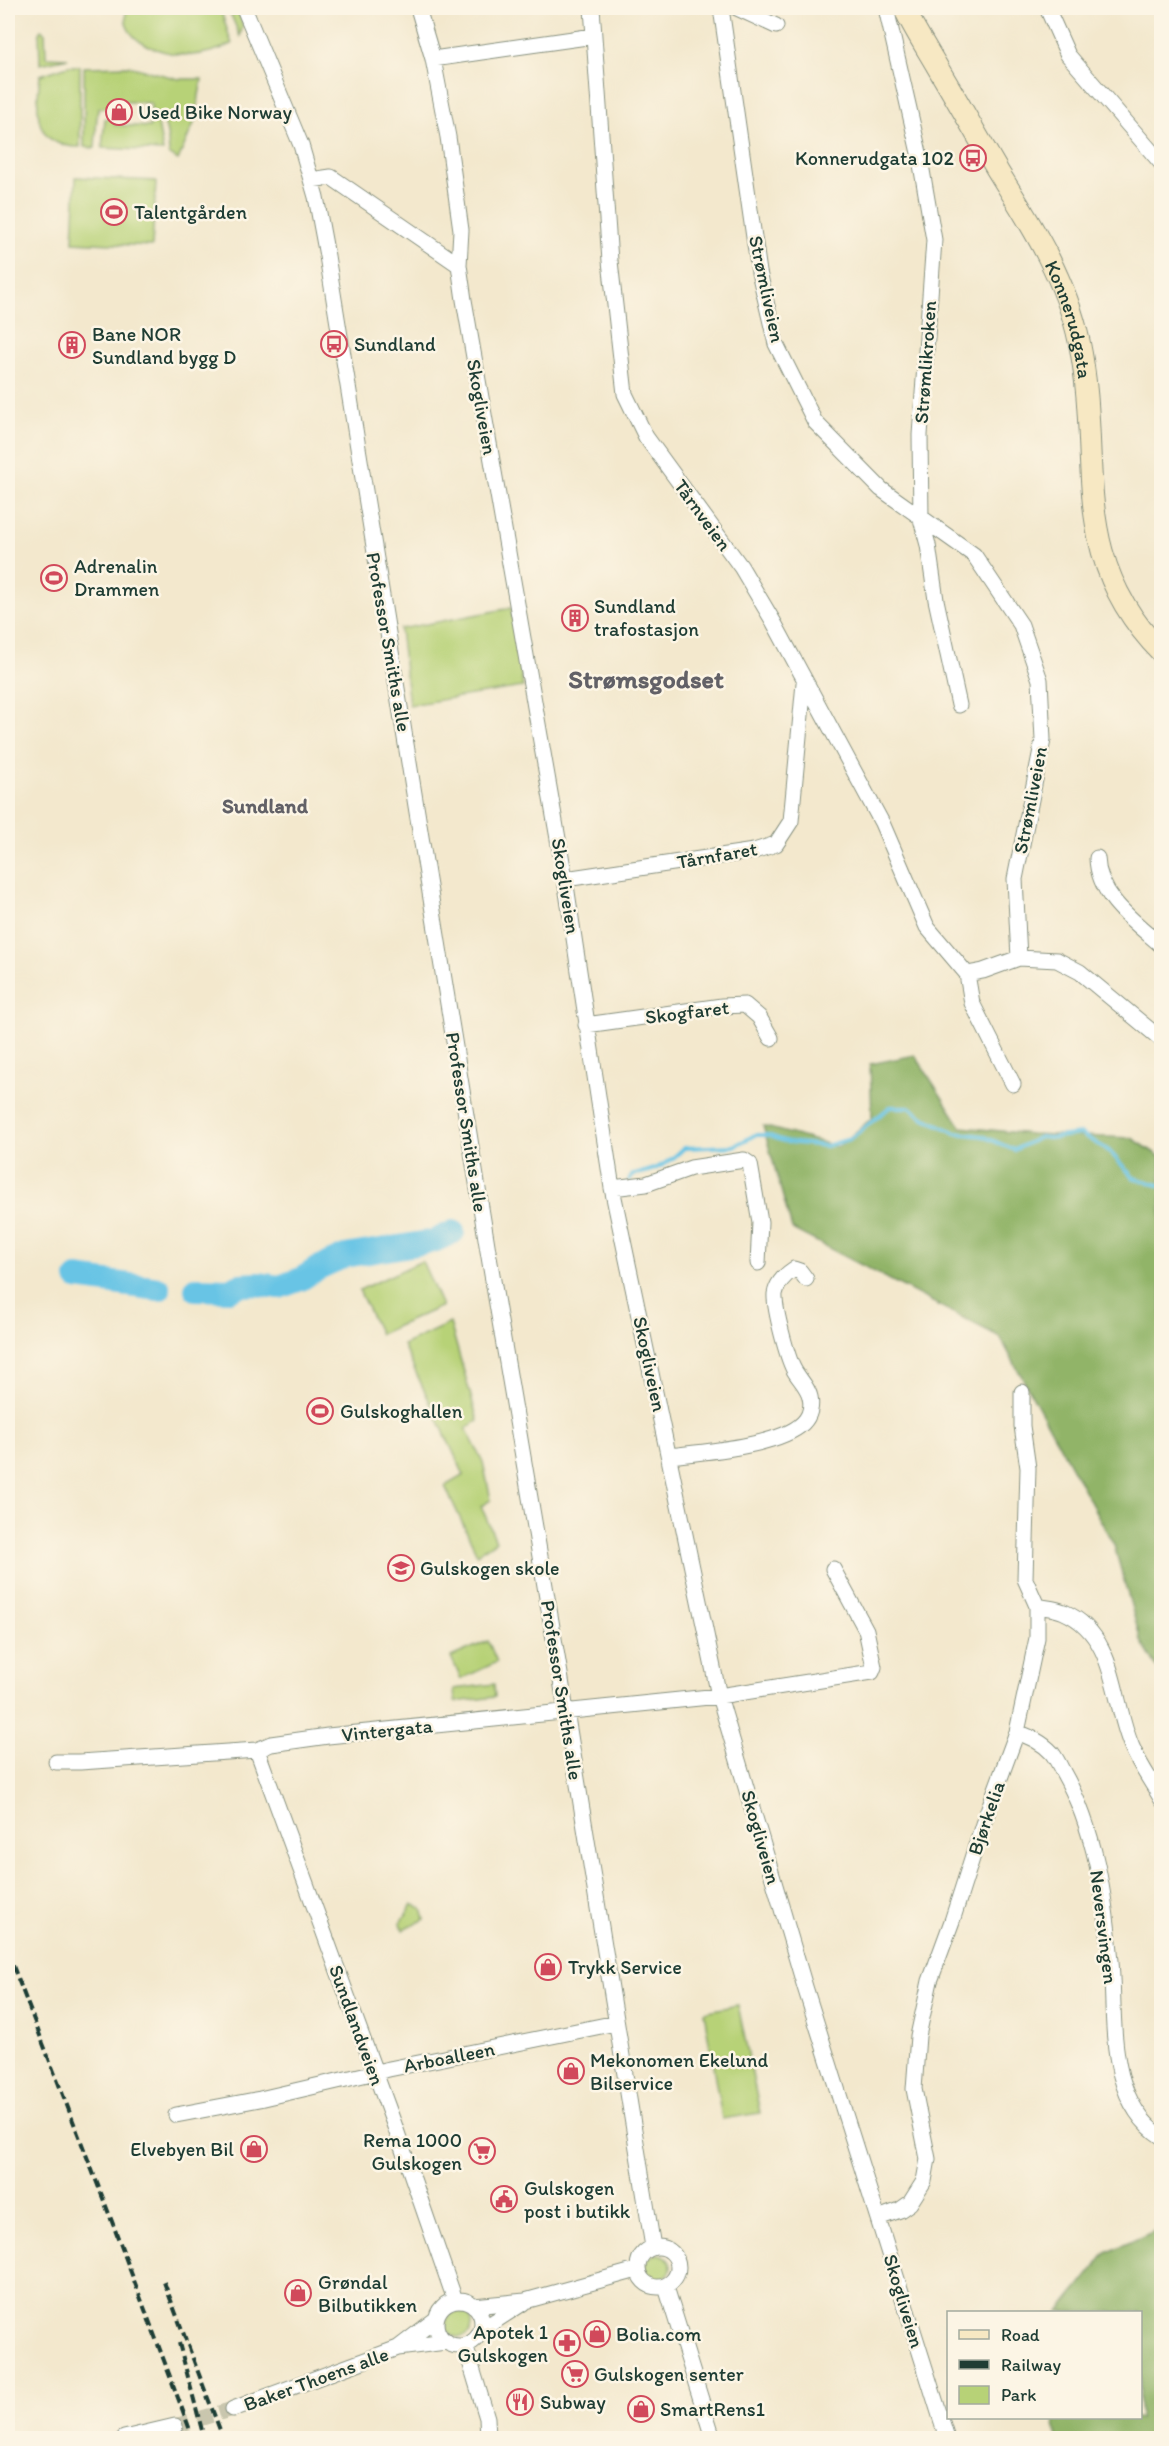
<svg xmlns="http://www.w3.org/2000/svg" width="1169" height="2446" font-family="Itim,sans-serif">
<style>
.green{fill:#b7d277;stroke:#6b8856;stroke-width:1.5}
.forest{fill:#91b468;stroke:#58784e;stroke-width:1.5}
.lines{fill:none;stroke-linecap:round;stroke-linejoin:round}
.stream{stroke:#67c4e5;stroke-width:4}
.river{stroke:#67c4e5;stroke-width:24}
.street-tunnel{stroke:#c9c6ae;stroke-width:15;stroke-dasharray:15 8;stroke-linecap:butt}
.street-casing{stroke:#899280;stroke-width:17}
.secondary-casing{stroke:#899280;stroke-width:23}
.street{stroke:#fff;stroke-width:15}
.secondary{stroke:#f7e8c3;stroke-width:21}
.rail{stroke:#1f3d34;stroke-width:4;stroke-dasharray:9 4.5;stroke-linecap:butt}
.labels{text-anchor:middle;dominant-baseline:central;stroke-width:5;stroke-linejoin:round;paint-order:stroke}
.poi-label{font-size:20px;fill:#1f3d34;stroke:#fcf5e5;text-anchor:start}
.street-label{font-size:20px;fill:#1f3d34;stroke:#fcf5e5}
.neighbourhood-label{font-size:21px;font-weight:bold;fill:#626167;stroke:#fcf5e5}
.district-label{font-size:26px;font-weight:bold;fill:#626167;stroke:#fcf5e5}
</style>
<rect width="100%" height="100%" fill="#fcf5e5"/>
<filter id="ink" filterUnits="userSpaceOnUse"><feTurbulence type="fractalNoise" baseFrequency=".0167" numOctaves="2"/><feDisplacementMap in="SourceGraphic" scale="12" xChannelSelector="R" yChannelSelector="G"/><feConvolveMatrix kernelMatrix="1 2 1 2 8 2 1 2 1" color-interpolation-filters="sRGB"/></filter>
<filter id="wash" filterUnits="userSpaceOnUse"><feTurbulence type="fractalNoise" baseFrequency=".008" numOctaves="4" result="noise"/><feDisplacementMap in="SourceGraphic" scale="24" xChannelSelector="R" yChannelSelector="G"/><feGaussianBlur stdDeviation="1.35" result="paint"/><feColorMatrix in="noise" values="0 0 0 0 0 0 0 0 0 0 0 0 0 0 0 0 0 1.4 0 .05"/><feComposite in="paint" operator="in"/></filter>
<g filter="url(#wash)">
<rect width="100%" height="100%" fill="#f3e8cd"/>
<!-- green -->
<path class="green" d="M126,8H220L232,44C219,50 207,54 192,55C171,55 136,48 127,26C125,21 126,13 126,8Z
M228,8H237L243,26L240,36Z
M41,30L45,33L46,57L68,58L40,64L39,33Z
M68,66H80V147C32,147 36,111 40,75Z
M128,66L179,79H202L194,123L178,160L169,154C168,139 168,117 151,111V103L115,101V107L99,108L97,114L95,148L84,147V67Z
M151,117L158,124L163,151L102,148L105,119L115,118V125L150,127Z
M76,177L156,181L152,246L73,242Z
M511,608L523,687L409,705L400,629Z
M422,1261L442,1306L380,1334L359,1290Z
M450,1323L478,1421L466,1428L483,1462L491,1500L481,1506L496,1541L477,1554L445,1486L464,1475L403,1345Z
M488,1641L497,1662L461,1679L451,1657Z
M494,1684L495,1697L455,1702L454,1689Z
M412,1904L422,1909L425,1919L403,1930L401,1923Z
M738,2005L760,2113L722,2119L704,2012Z
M645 2267a13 13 0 1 1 26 0a13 13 0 1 1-26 0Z
M446 2324a13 13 0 1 1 26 0a13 13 0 1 1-26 0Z"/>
<!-- forest -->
<path class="forest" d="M915,1055L961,1127L1031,1134L1132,1138L1161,1157V1675L1141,1641L1114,1545L1000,1337L792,1229L763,1126L838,1147L872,1118L870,1064Z
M1161,2228V2438H1057L1053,2418H1140V2312H1059L1106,2253Z"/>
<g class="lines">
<!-- stream -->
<path class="stream" d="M629,1180L633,1174C654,1172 669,1163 684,1148L734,1146L755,1135H767L787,1142L826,1146L850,1139L890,1107H909L924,1118L956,1133L983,1136L1014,1150L1040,1137L1049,1138L1081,1134L1109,1151L1134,1178L1162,1186"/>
<!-- river -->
<path class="river" d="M77,1278L159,1289
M196,1289L229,1290L240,1285L258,1284L279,1287L301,1279L318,1268L345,1256L434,1241L453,1232"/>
</g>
</g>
<g filter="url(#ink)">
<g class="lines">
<!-- street-tunnel -->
<path class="street-tunnel" d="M175,2426L233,2409"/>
<defs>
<path id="street" d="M244,8L301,145L316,197L327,256L488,1251L560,1674L653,2247
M418,8L433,59L448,137L461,230L459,265L464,300L565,879L612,1188L719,1696L805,1987L947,2438
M592,8L610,261L625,394L646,437L741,567L773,621L882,823L927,927L967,974L983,971L1019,958L1057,960L1080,972L1162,1040
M721,8L759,272L776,344L815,422L881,489L974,555L1021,625L1040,680L1043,740L1015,879L1019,958
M737,8L776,26
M886,8L919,153L934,240L920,435L921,519L928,545L936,600L959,705
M1047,8L1068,55L1162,164
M433,59L594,36
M311,180L331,177L459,265
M1097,858C1098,897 1135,922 1162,946
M565,879L754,851L776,844L791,821L804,683
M967,974L972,1003L1013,1084
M586,1025L722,1006L745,1005L759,1017L771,1038
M612,1188L646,1184L691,1168L744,1160L750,1164L760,1222L758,1263
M670,1456C703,1452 780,1446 803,1423C810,1416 812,1406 810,1397C808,1387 799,1379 794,1370C787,1357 774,1308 775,1294C777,1282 785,1275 794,1269L800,1271L806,1279
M1037,1606C1046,1608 1056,1608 1064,1612C1117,1635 1112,1702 1132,1747C1140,1766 1152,1782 1162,1800
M1017,1732C1030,1737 1042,1742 1052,1753C1056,1758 1060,1766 1063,1772C1095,1828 1105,1897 1111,1961C1116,2019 1105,2099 1162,2137
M257,1750L394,2124L455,2300
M56,1762H80L257,1750L271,1744L328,1736L719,1696L872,1672L874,1667L866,1630L833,1569
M176,2115L260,2099L389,2069L616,2023
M878,2218L900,2210L910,2203L924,2181L928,2159L914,2089L918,2036L930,1981L952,1921L983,1824L1017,1732L1037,1638V1606L1025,1579L1028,1468L1022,1426V1392
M638 2267a20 20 0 1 1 40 0a20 20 0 1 1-40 0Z
M666,2287L713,2438
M436 2323a23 23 0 1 1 46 0a23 23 0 1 1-46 0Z
M474,2306L525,2301L637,2270
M481,2330L523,2303
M465,2345L487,2418L488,2438
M398,2348L436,2319
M233,2409L398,2348L446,2342
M124,2438L175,2426"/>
<g id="secondary">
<path id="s1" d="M904,8C915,31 929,52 942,75C961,107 980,141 999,173C1032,226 1066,279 1079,341C1104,459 1065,554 1162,653"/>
</g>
</defs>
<!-- street casing -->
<use href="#street" class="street-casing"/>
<!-- secondary casing -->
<use href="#secondary" class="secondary-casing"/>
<!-- street -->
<use href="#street" class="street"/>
<!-- secondary -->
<use href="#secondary" class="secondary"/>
<!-- rail -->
<path class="rail" d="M8,1953L111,2219L193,2438
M164,2282L223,2438
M179,2343L204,2438"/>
</g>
</g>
<!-- icons -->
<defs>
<symbol id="shop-ring" viewBox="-11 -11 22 22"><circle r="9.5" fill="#fcf5e5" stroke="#d1495b" stroke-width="1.5"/><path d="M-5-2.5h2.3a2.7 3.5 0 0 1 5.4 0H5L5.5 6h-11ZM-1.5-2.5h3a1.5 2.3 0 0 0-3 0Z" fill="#d1495b"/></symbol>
<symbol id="bus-ring" viewBox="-11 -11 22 22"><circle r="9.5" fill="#fcf5e5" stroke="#d1495b" stroke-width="1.5"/><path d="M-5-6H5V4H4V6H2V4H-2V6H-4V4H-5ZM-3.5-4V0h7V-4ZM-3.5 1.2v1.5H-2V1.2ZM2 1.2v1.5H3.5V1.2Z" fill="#d1495b"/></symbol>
<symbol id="stadium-ring" viewBox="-11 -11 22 22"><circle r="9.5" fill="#fcf5e5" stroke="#d1495b" stroke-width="1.5"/><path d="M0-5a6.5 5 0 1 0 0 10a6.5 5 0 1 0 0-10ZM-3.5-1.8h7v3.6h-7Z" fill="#d1495b"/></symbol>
<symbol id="building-ring" viewBox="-11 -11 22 22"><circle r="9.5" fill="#fcf5e5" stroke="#d1495b" stroke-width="1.5"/><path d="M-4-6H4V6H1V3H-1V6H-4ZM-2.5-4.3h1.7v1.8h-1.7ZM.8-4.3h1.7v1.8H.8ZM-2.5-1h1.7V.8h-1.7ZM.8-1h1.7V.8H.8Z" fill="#d1495b"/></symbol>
<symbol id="school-ring" viewBox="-11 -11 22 22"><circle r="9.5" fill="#fcf5e5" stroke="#d1495b" stroke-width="1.5"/><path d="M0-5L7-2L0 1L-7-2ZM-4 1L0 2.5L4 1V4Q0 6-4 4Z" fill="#d1495b"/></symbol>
<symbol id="supermarket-ring" viewBox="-11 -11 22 22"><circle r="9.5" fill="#fcf5e5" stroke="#d1495b" stroke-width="1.5"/><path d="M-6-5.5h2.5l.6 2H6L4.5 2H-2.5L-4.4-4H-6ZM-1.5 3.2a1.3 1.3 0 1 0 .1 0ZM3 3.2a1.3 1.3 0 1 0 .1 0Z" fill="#d1495b"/></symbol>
<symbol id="civic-ring" viewBox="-11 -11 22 22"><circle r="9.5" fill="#fcf5e5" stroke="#d1495b" stroke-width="1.5"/><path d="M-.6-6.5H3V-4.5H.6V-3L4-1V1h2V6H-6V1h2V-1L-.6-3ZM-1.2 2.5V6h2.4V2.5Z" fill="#d1495b"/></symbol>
<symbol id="pharmacy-ring" viewBox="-11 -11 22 22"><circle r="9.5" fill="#fcf5e5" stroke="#d1495b" stroke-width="1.5"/><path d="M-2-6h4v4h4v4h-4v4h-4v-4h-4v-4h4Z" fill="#d1495b"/></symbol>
<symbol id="restaurant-ring" viewBox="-11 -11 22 22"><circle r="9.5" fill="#fcf5e5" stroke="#d1495b" stroke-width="1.5"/><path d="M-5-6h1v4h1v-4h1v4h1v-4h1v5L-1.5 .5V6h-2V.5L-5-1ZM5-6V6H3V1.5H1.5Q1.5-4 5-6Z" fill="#d1495b"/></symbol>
</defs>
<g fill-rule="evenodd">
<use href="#shop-ring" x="104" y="97" width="30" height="30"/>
<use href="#bus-ring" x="958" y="143" width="30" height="30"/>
<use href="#stadium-ring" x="99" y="197" width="30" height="30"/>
<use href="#bus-ring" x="319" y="329" width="30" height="30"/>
<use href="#building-ring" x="57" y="330" width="30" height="30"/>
<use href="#stadium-ring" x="39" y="563" width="30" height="30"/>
<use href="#building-ring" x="560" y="603" width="30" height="30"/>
<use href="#stadium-ring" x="305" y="1396" width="30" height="30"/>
<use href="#school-ring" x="386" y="1553" width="30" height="30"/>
<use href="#shop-ring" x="533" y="1952" width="30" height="30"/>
<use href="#shop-ring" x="556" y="2056" width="30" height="30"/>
<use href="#shop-ring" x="239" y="2134" width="30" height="30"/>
<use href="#supermarket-ring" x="467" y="2136" width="30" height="30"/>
<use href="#civic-ring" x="489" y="2184" width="30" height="30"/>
<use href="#shop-ring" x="283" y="2278" width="30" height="30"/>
<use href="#shop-ring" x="582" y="2319" width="30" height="30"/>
<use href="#pharmacy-ring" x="552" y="2328" width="30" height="30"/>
<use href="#supermarket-ring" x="560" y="2359" width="30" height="30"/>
<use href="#restaurant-ring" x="505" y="2387" width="30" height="30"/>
<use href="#shop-ring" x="626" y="2394" width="30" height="30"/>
</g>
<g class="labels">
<!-- poi labels -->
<g class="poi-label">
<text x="138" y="112">Used Bike Norway</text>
<text x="954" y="158" text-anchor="end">Konnerudgata 102</text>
<text x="134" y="212">Talentgården</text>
<text x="92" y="334">Bane NOR<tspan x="92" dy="23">Sundland bygg D</tspan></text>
<text x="354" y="344">Sundland</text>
<text x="74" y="566">Adrenalin<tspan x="74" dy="23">Drammen</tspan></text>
<text x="594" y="606">Sundland<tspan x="594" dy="23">trafostasjon</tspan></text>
<text x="340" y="1411">Gulskoghallen</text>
<text x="420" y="1568">Gulskogen skole</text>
<text x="568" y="1967">Trykk Service</text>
<text x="590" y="2060">Mekonomen Ekelund<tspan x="590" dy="23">Bilservice</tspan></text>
<text x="462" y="2140" text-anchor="end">Rema 1000<tspan x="462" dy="23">Gulskogen</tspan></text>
<text x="234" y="2149" text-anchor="end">Elvebyen Bil</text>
<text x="524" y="2188">Gulskogen<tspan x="524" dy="23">post i butikk</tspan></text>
<text x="318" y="2282">Grøndal<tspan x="318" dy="23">Bilbutikken</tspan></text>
<text x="548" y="2332" text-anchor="end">Apotek 1<tspan x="548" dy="23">Gulskogen</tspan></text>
<text x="616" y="2334">Bolia.com</text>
<text x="594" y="2374">Gulskogen senter</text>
<text x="540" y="2402">Subway</text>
<text x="660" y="2409">SmartRens1</text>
</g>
<!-- street labels -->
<g class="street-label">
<text transform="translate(767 289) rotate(78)">Strømliveien</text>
<text stroke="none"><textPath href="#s1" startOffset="354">Konnerudgata</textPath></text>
<text transform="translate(925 362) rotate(-86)">Strømlikroken</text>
<text transform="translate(482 407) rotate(80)">Skogliveien</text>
<text transform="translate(703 515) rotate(54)">Tårnveien</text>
<text transform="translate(389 642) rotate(80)">Professor Smiths alle</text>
<text transform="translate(1030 800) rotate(-79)">Strømliveien</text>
<text transform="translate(717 855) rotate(-10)">Tårnfaret</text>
<text transform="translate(566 886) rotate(81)">Skogliveien</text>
<text transform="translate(687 1012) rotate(-7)">Skogfaret</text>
<text transform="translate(467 1122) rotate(81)">Professor Smiths alle</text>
<text transform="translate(650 1364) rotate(78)">Skogliveien</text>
<text transform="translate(562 1690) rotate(81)">Professor Smiths alle</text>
<text transform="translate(387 1730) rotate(-6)">Vintergata</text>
<text transform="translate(986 1818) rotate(-71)">Bjørkelia</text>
<text transform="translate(761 1837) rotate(74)">Skogliveien</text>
<text transform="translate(1104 1927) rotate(83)">Neversvingen</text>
<text transform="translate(357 2025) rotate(70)">Sundlandveien</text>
<text transform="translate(449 2057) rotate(-11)">Arboalleen</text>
<text transform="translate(904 2301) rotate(73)">Skogliveien</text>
<text transform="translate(316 2379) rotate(-20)">Baker Thoens alle</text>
</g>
<!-- neighbourhood labels -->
<g class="neighbourhood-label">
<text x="265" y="805">Sundland</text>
</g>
<!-- district labels -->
<g class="district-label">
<text x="646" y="679">Strømsgodset</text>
</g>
</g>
<!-- margin -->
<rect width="1169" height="2446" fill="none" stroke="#fcf5e5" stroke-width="30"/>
<!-- legend -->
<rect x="947" y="2311" width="195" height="108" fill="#fcf5e5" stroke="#a4ab9e" stroke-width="1.5"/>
<rect x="959" y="2330" width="30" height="9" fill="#f7e8c3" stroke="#a4ab9e" stroke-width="1.5"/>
<text x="1001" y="2341" font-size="18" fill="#1f3d34">Road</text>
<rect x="959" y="2360" width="30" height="9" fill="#1f3d34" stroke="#a4ab9e" stroke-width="1.5"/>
<text x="1001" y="2371" font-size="18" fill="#1f3d34">Railway</text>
<rect x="959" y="2386" width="30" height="18" fill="#b7d277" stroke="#a4ab9e" stroke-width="1.5"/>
<text x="1001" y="2401" font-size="18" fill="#1f3d34">Park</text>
</svg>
